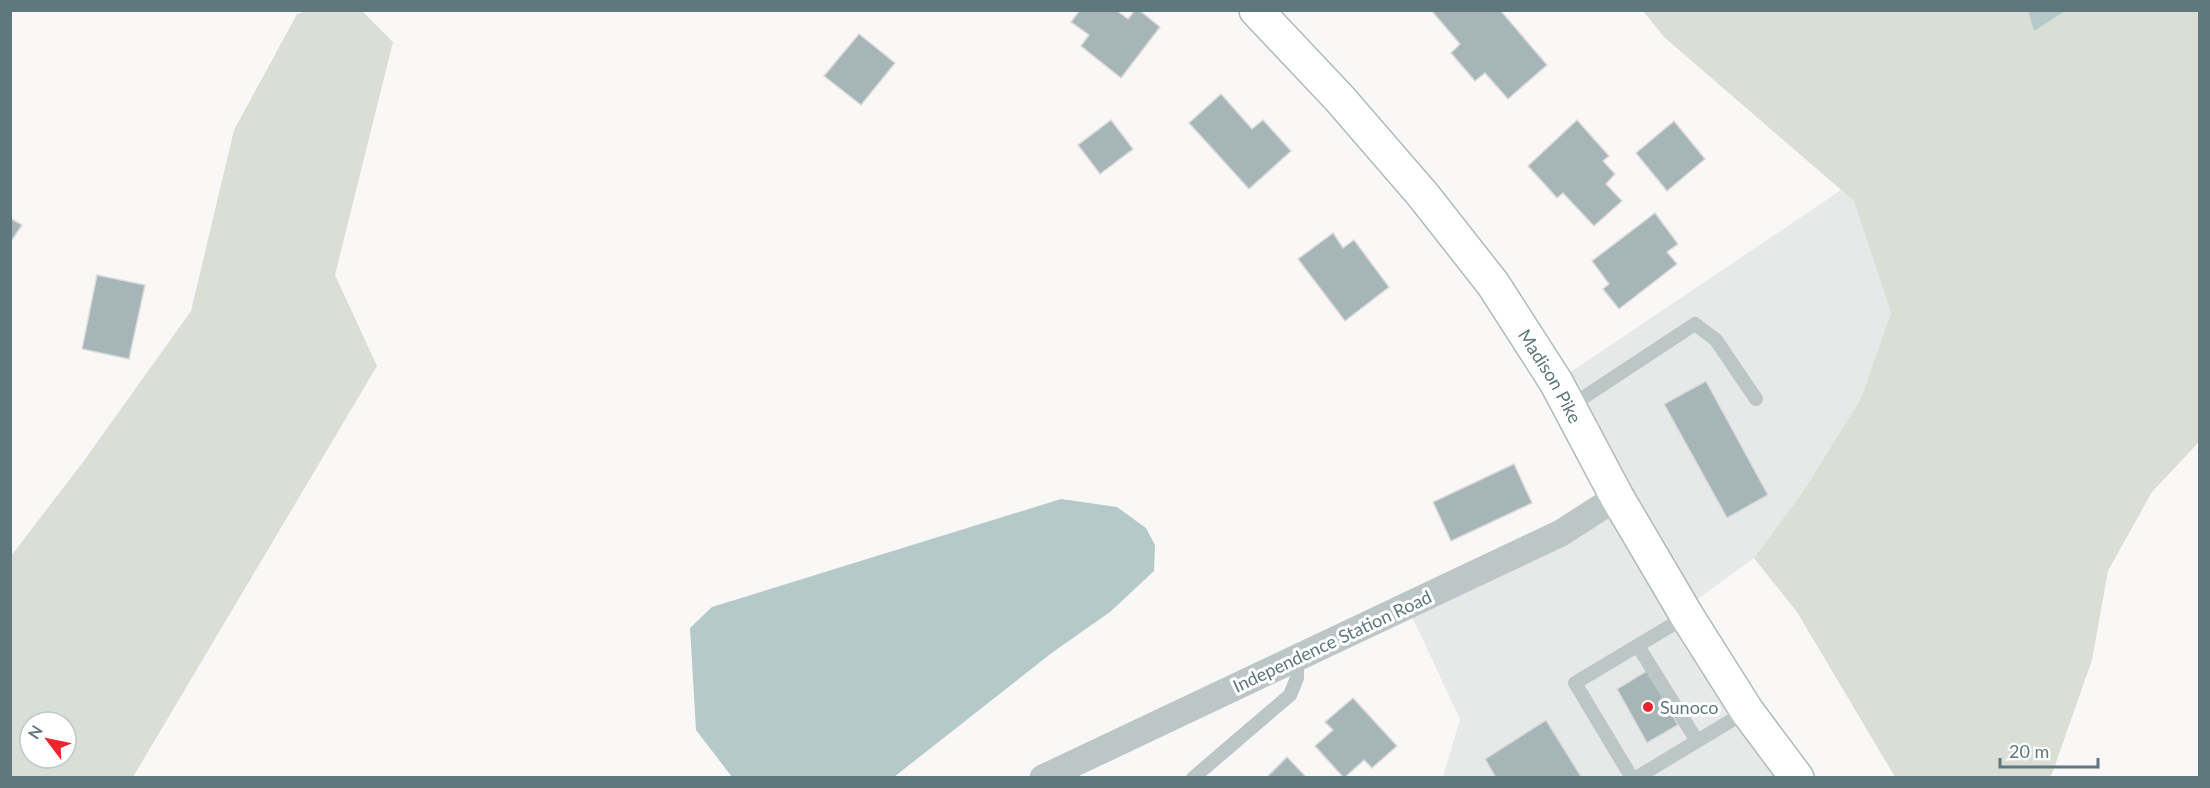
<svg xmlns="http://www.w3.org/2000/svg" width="2210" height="788" font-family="Lato,sans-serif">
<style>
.built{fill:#e7e8e8}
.green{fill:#dbded5;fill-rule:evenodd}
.water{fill:#b5c9c8}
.building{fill:#a6b5b7;stroke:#dbdad9;stroke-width:1.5}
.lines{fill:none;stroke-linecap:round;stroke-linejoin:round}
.secondary-casing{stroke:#afbbbc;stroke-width:36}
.service{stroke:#bdc6c7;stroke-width:14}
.minor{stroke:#bdc6c7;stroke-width:27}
.secondary{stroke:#fff;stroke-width:33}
.poi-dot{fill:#ed232d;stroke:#fff;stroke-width:2}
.labels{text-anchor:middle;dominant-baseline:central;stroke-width:6;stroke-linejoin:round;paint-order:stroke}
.street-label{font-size:18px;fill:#5e787d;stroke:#fff}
.poi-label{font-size:18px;fill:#5e787d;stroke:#fff;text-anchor:start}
</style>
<rect width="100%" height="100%" fill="#f9f8f7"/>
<!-- built -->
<path class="built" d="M1841,190L1854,201L1891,313L1861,398L1804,490L1754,558L1684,609L1797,777H1443L1460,719L1407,606L1617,497L1556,382Z"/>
<!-- green -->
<path class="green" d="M308,11H362L393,42L335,275L377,366L133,777H11V556L83,462L191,311L234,130L297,14ZM30,722H66V758H30Z
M1643,11H2199V442L2152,492L2108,571L2092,660L2052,774L2049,777H1895L1797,612L1754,558L1804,490L1861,398L1891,313L1854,201L1664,37Z"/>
<!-- water -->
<path class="water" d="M2028,10H2065V11L2034,31Z
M1061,499L1117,507L1146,528L1155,545L1154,571L1110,612L1053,652L894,777H732L696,730L690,628L712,607Z"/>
<!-- building -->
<path class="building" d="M1080,10H1116L1128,19L1135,10H1139L1160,27L1121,78L1081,46L1089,35L1071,22Z
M1431,10H1500L1547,65L1508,99L1485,73L1475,81L1451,53L1460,44Z
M859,34L895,63L861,105L824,76Z
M1221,94L1252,129L1263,120L1291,151L1249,189L1189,123Z
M1111,120L1133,149L1100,174L1078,145Z
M1577,120L1609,156L1603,161L1615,174L1606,184L1622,201L1594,226L1563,193L1557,198L1528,166Z
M1674,121L1705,159L1667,191L1636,153Z
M1655,213L1678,244L1667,252L1677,264L1619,309L1603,289L1609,284L1592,261Z
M10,218L22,225L10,243Z
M1333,233L1343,248L1354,240L1389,287L1345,321L1298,259Z
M97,275L145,285L129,359L82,349Z
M1706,381L1768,495L1727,518L1664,404Z
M1514,464L1532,503L1451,541L1433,502Z
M1648,670L1678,725L1647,743L1617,689Z
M1353,698L1397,746L1372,768L1364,760L1344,778L1315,746L1333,730L1325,722Z
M1546,720L1582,778H1496L1485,759Z
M1287,757L1307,778H1266Z"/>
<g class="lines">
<defs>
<g id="secondary">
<path id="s1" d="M1256,10L1340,99L1423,195L1493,284L1556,382L1617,497L1687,616L1747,711L1797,778"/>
</g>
</defs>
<!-- secondary casing -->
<use href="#secondary" class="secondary-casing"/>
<!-- service -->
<path class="service" d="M1569,407L1695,324L1716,340L1756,399
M1638,646L1697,741
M1193,778L1290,695L1297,678V658
M1632,778L1575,683L1687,616
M1636,778L1747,711"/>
<!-- minor -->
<path class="minor" d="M1043,778L1561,533L1617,497"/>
<!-- secondary -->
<use href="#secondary" class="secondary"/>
</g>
<!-- markers -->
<circle class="poi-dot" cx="1648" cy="707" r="6"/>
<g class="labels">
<!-- street labels -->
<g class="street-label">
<text stroke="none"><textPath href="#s1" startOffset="471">Madison Pike</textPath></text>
<text transform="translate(1332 641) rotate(-25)">Independence Station Road</text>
</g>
<!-- poi labels -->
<g class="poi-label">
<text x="1660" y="707">Sunoco</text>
</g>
</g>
<!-- border -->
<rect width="2210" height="788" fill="none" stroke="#5e787d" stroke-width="24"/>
<!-- north arrow -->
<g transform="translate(48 740) rotate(302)"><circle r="28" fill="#ffffff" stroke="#bfc9cb" stroke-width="1.5"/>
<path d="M0-4.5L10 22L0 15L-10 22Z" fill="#ed232d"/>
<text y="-9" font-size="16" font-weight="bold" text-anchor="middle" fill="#5e787d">N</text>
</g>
<!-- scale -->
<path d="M2000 758v9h98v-9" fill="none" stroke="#5e787d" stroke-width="3"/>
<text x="2009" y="758" font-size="18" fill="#5e787d" stroke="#ffffff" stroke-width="4.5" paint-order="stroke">20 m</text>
</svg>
